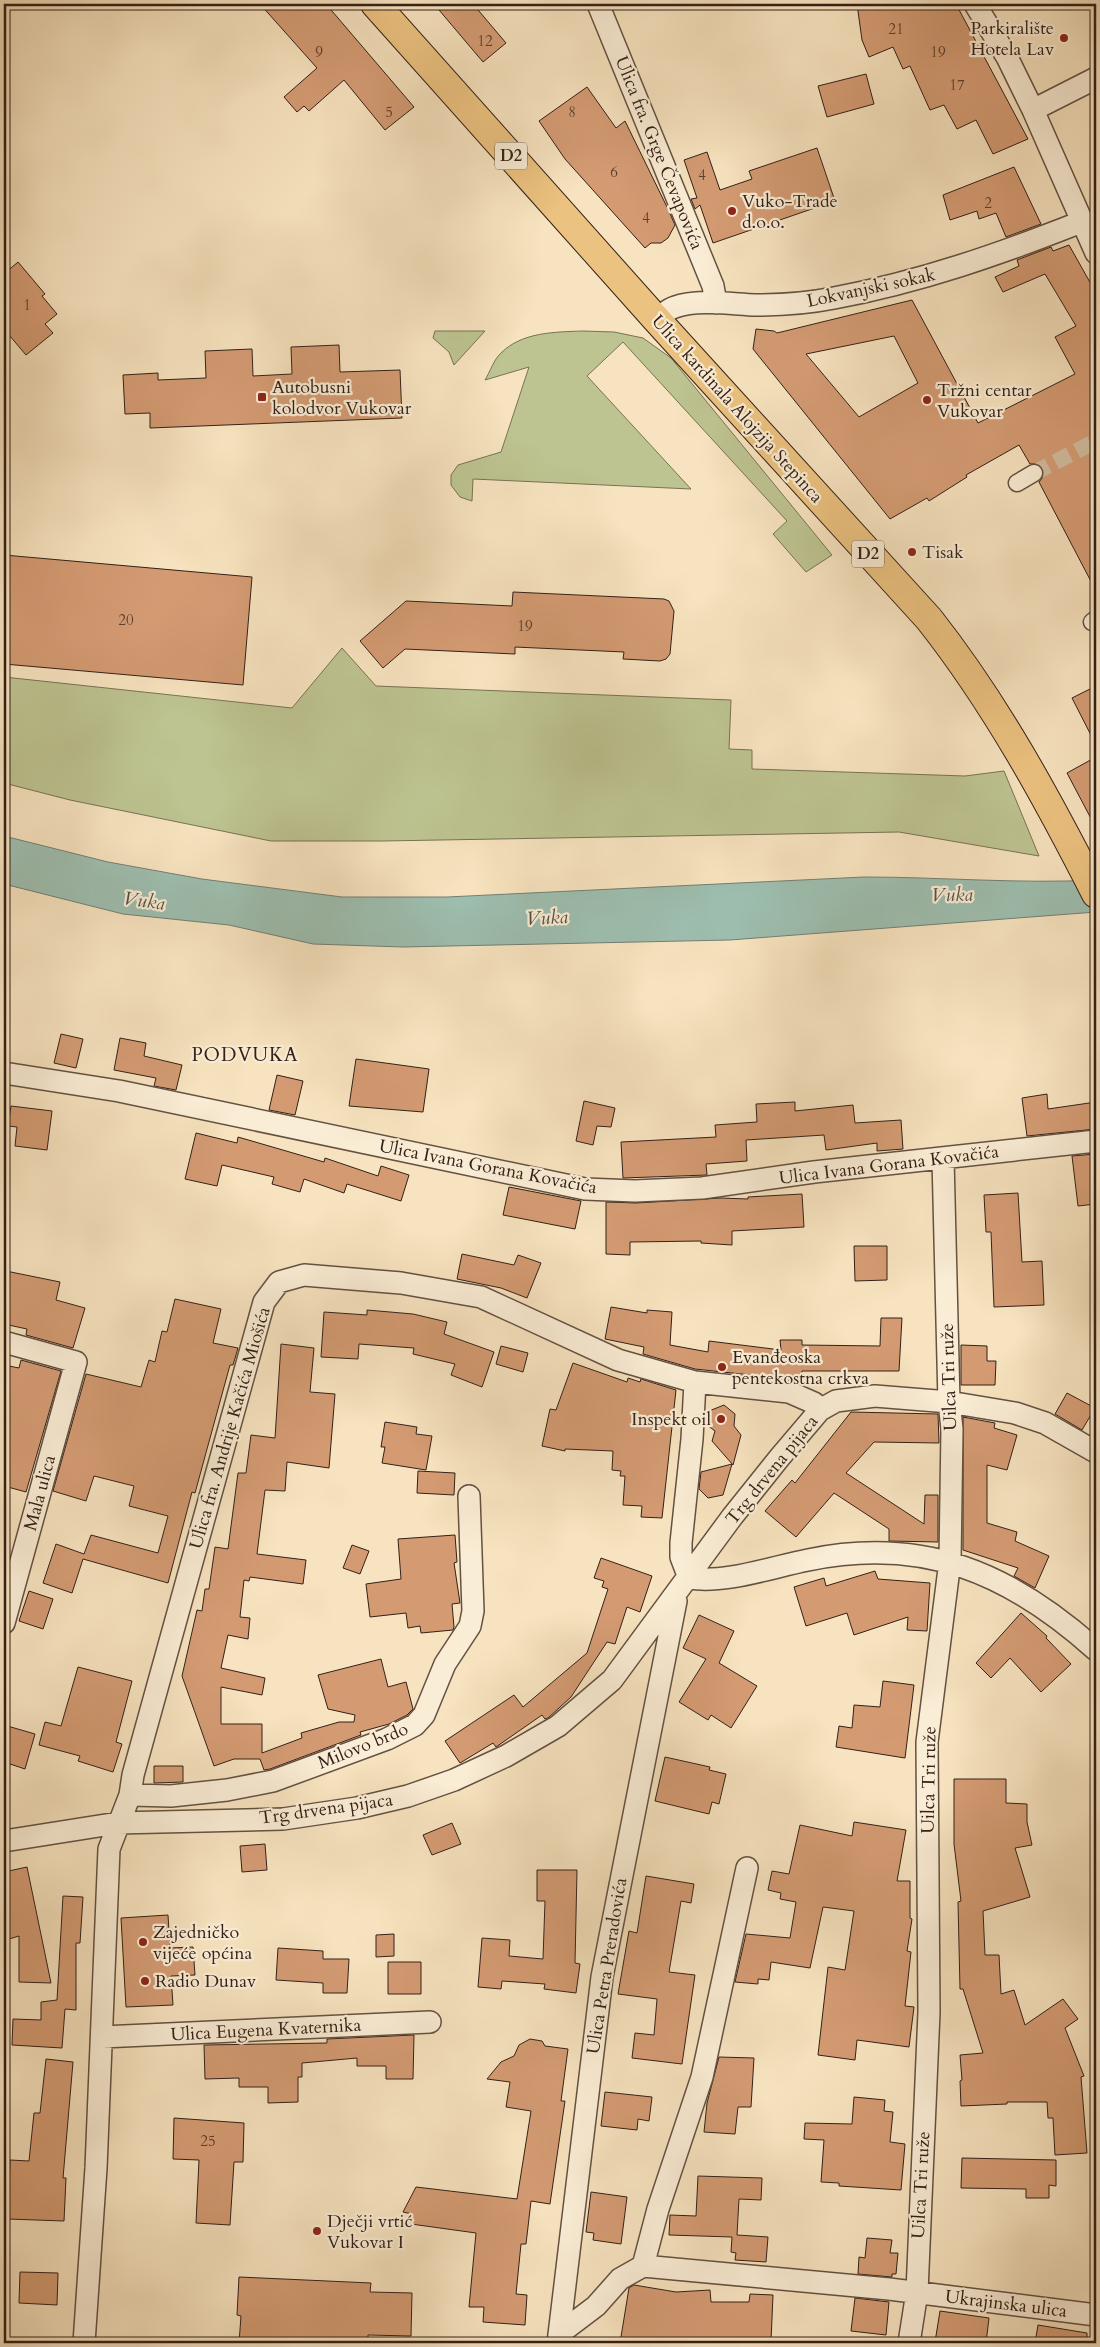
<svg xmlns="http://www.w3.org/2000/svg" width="1100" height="2347" font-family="Cardo,serif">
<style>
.green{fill:#bdc491;stroke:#787254}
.water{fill:#9dbeaf;stroke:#737f73}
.building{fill:#d49b73;stroke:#332018;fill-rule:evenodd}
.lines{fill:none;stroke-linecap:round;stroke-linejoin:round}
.pedestrian-tunnel{stroke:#d0bc9e;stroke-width:16;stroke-dasharray:16 8;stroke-linecap:butt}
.pedestrian-casing{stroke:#645142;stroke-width:19}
.minor-casing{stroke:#645142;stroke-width:24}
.primary-casing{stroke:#332018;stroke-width:30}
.pedestrian{stroke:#faedd5;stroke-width:16}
.minor{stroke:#faedd5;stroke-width:21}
.primary{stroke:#ecc280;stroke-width:28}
.poi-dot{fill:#8f2418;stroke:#faedd5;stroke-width:2}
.labels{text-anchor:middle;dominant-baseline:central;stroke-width:4.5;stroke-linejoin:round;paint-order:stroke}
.number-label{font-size:15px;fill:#5b3f2f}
.shield{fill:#faedd5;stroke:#6f5e51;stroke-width:1}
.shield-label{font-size:16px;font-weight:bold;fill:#332018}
.poi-label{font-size:18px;fill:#332018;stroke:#faedd5;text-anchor:start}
.street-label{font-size:18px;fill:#332018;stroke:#faedd5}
.water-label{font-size:19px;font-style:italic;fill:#534f45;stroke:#faedd5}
.neighbourhood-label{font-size:19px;letter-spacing:1px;fill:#332018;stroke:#faedd5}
</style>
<rect width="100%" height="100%" fill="#f7e3bf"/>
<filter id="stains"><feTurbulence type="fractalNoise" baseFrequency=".004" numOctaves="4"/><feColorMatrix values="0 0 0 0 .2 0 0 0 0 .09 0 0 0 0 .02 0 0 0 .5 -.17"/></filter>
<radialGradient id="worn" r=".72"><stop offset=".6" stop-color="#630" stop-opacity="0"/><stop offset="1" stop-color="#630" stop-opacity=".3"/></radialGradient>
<!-- green -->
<path class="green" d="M435,331H485L454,365L449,352L433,338Z
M583,331L614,332L643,338L671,358L832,555L806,572L773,534L787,521L623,342L587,376L691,489L473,479L472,501L460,497L451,485V475L458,465L501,452L529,367L485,380C490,372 494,359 501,353C522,332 555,332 583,331Z
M342,648L376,686L731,700L729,749L752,750V769L965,776L1004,771L1039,856L899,832L383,841H271L70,800L4,783V677L292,708Z"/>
<!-- water -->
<path class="water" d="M4,836L108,862L202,879L342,897H447L864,877C941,877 1019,884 1096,880V912L730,940L403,947L313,944L229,925L123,914L4,884Z"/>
<!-- building -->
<path class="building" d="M260,4H326L414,107L385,130L344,80L309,111L304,106L297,112L284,97L317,68Z
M434,4H473L506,43L483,62Z
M857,4H956L1028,139L993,154L976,120L957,129L944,105L930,110L910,66L903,69L893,47L869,57L862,40Z
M866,74L874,104L827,117L818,86Z
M587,87L616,128L625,121L667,207L675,225L668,238L661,243H651L645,248L565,159L539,121Z
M817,148L835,201L713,243L700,205L695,209L691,199L697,198L684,160L707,152L720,190L752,179L749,171Z
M1014,167L1041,224L1006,237L996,213L979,219L977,211L950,220L943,195Z
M1069,245L1096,293V591L1039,482L1043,477V468L1038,464H1030L1019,445L966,475L967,477L929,501L927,498L890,519L753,349L756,329L774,331L777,333L912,300L978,423L1075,374L1055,337L1076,326L1045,274L1003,292L995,277L1019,266L1017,260L1051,247L1053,251ZM894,336L918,383L859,417L806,354Z
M18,262L45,294L42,296L57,314L45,324L53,333L26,355L4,329V274Z
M339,345L340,372L400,370L402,418L150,428V413L125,414L123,375L158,373V380L206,378L205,351L252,349L253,376L292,374L291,347Z
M4,555L252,577L243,685L4,664Z
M513,592L664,599L669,601L674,611L670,654L666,659L660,661L623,659L624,652L515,647V654L405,649L383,668L360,641L406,601L512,606Z
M1096,686V745L1072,698Z
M1096,757V828L1067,773Z
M61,1034L83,1039L76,1068L54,1063Z
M120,1038L146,1043L144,1056L182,1065L176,1090L154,1086L156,1078L114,1070Z
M356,1059L429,1069L423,1112L349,1106Z
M277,1075L303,1081L295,1115L269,1110Z
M1047,1094L1048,1109L1096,1102V1129L1027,1136L1022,1098Z
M584,1101L615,1108L611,1127L597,1126L593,1145L576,1141Z
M795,1102V1111L853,1105L855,1123L901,1120L903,1149L877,1151V1143L826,1150L824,1135L746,1140L747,1161L706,1164L707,1175L623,1178L621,1142L716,1137L715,1125L757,1122L756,1104Z
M11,1106L52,1111L47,1150L15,1146L17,1127L8,1126Z
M196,1133L237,1143L238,1137L324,1162L325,1158L378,1176L381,1166L409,1175L401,1201L347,1184L344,1193L304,1179L300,1192L272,1184L274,1177L222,1165L217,1186L185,1179Z
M1096,1154V1204L1078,1206L1072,1156Z
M509,1187L581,1201L575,1229L503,1215Z
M1018,1193L1022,1262L1042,1261L1044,1305L994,1307L991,1232H986L984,1195Z
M802,1194L804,1227L732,1231V1245L701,1243V1241L630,1242V1255L606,1254V1202L636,1203L721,1198L748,1199V1197Z
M854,1246H887V1280L855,1281Z
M462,1254L514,1265L518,1255L541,1263L527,1298L501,1288L457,1279Z
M6,1271L60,1282L56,1300L85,1308L73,1348L26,1335L27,1329L4,1324V1281Z
M175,1299L221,1309L213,1343L238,1348L233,1365H230L195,1493L192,1492L168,1583L83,1559L72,1593L43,1583L56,1544L84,1554L91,1535L158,1553L168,1516L129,1506L134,1486L94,1476L86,1501L53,1491L86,1374L141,1387L149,1360L155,1362L162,1331L167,1332Z
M611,1307L647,1313V1310L672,1312L670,1345L708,1352L709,1341L781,1350L780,1340H802V1345L880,1346L881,1318H902L899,1371H802V1376H760L695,1369L643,1354L644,1347L605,1339Z
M367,1310L413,1314L447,1322L444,1334L494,1352L482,1387L451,1375L455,1364L413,1354L414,1348L359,1344L358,1359L321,1357L324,1312L367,1315Z
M281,1344L314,1348L310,1392L335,1394L329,1468L287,1462L285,1491L265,1490L257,1554L306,1560L303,1584L250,1577L249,1581L244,1580L240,1617L250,1618L248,1639L228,1635L221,1668L265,1678L262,1695L221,1687V1724H262V1753L302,1738L301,1733L339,1722H354L355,1715L328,1709L318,1675L381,1659L388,1687L406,1682L413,1709L407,1715L389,1724L360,1732L361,1735L270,1769L264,1770L260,1759H234L214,1766L182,1676L197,1610L202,1611L205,1589H209L215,1547L228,1549L238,1473H246L251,1435L275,1438Z
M961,1345L987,1346V1361H996L995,1385H961Z
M501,1346L528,1353L523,1372L496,1364Z
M21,1360L61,1371L26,1492L4,1486V1365L19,1368Z
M573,1363L627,1382L628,1378L640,1382L641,1379L676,1390L662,1518L641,1517L642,1506L623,1505L625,1476H620L621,1471L612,1470L613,1451L565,1449V1451L542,1446L550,1409L556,1410Z
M1067,1393L1095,1408L1082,1430L1055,1414Z
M724,1405L735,1414L734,1426L741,1435L733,1465L712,1441L715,1431L707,1425L709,1411Z
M851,1412L938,1414L939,1443L874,1442L846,1473L924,1524L925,1495H938V1542L889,1541V1529L834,1493L796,1537L765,1511L792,1480L795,1483Z
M963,1417L995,1423L994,1428L1017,1435L1007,1470L987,1465V1523L1017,1532L1015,1541L1049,1556L1035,1588L1014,1576L1018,1568L963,1550Z
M385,1422L417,1427L416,1434L432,1436L426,1470L382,1463L385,1447H381Z
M732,1464L723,1495L708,1498L699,1489L701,1472Z
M418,1471L455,1473L454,1495L417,1493Z
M455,1535L457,1562L454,1563L460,1603L452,1604L454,1627L453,1630L421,1633L420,1626L408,1628L406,1613L370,1617L366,1584L401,1579L398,1539Z
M352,1545L369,1551L360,1574L343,1568Z
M601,1558L652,1576L640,1612L627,1607L615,1644L607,1642L571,1697L548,1718L545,1719L542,1715L496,1747L493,1743L460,1763L445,1741L514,1695L523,1707L587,1653L608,1589L602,1587L604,1581L594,1578Z
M875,1571L878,1579L930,1583L927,1631L907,1630L908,1617L854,1635L847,1613L806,1626L794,1587L824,1578L826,1586Z
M29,1591L53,1599L43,1629L19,1621Z
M1021,1613L1047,1636L1046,1638L1071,1664L1041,1692L1010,1658L991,1678L976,1663Z
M699,1615L734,1631L719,1663L757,1686L731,1728L711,1715L708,1720L679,1702L706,1659L683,1648Z
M78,1667L132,1681L116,1742L122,1744L113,1772L78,1761L80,1756L39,1745L45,1722L61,1726Z
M883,1681L914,1685L905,1758L836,1747L839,1726L852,1728L854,1705L880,1707Z
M4,1725L35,1734L25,1769L4,1762Z
M665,1757L710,1767L709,1770L726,1774L719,1804L712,1802L709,1814L655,1801Z
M154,1766H183V1782L154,1783Z
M954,1779H1006V1803L1027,1804V1822L1032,1845L1015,1848L1030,1897L983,1911L985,1955H999L1001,1994L1014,1990L1025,2025L1063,1999L1078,2019L1065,2028L1084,2076L1081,2077L1087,2153L1055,2155L1053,2118H1048L1047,2102H1007V2104L961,2106L960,2081L962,2080L960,2055L983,2053L963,1989H960L958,1902L961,1901L954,1844Z
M854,1822L906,1830L897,1881H910V1918L912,1919L907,1951L911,1952L905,2006L914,2007L909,2047L857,2040L855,2060L818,2055L828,1967L845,1970L854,1911L823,1907L810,1968L771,1962L769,1980L758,1979V1984L735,1982L746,1934L790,1938L796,1902L780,1899L781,1893L768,1890L772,1871L789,1874L800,1825L852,1836Z
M452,1823L461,1844L432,1855L423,1835Z
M265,1844L267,1870L242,1872L240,1846Z
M27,1867L51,1983L19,1982V1936L9,1939L4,1919V1872Z
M537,1870H577L575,1963L580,1964L576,1993L544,1989L545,1984L502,1981L501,1989L478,1987L482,1938L510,1940L509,1956L543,1959L545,1901H537Z
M646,1876L694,1884L691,1903L681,1901L669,1972L695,1975L682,2064L632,2058L635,2033L654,2035L657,1999L618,1994L629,1931L637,1933Z
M63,1896L83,1897L80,1943H76V2010L65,2009L62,2048L12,2045L13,2019L41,2020V2002L57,2000Z
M168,1915L170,1948L193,1947L195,1975L171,1976L173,2005L126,2007L121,1918Z
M394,1934V1956L376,1957V1935Z
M278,1948L323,1951V1959H349L347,1993H323V1983L276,1980Z
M388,1962H421V1994H388Z
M414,2035L413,2079H386V2066H357V2058L302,2063V2077H298V2102L268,2103V2087H239V2078L205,2079L204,2045L327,2043V2039Z
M530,2039L542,2041L545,2046L568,2049L561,2101H565L550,2204L531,2201L526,2244H521L516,2294L527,2295L525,2325L483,2322L484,2307H469L476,2233L411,2224L412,2214L403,2212L416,2187L517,2199L531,2111L506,2107L510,2082L487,2079L501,2062L514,2056L519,2045Z
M719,2057L754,2058L751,2107H738L735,2134L704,2132L707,2103Z
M46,2059L73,2062L63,2178H66L64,2221L8,2219L10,2160L29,2161L34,2113H40Z
M605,2092L652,2097L649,2121L638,2119L637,2130L601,2126Z
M854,2097L885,2100L884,2111L893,2112L890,2142L905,2144L901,2190L839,2186V2183L821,2182L824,2140L804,2139L805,2123L852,2124Z
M174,2118L244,2123L243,2162H234L230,2225L196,2223L199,2160L173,2159Z
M962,2158L1056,2160V2186L1049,2185V2198H1026V2189L961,2188Z
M698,2176L762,2178L761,2200L739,2199L737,2235L768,2237L766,2262L735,2260L736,2253L731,2252L732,2237L669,2235L670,2215L696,2216Z
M591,2192L627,2197L621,2244L593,2240L594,2233L586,2232Z
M867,2238L892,2240L890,2253H898L896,2274H892V2277L858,2274L859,2257L865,2258Z
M20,2272L58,2273L57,2305L19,2303Z
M239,2277L371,2283L370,2292L412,2293L411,2336L368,2335V2343H239L241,2316L237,2315Z
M634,2285L676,2292L710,2290L711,2302H749L750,2294L773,2295L771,2341L744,2340V2343H620L629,2288Z
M855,2298L889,2302L886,2335L851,2331Z
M940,2311L989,2318L986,2343L935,2342Z
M1038,2325L1087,2333V2343H1035Z"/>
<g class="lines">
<!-- pedestrian-tunnel -->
<path class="pedestrian-tunnel" d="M1034,473L1096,441"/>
<defs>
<path id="pedestrian" d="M1017,483L1034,473
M1092,622L1096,619"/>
<path id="minor" d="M598,4L713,286L716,303
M975,4L1007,57L1033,110L1096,253
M1033,110L1096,78
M656,319C662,315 668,309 675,307C697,299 731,304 755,305C781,305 809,303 834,298C920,282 1000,254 1081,222
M4,1073L119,1091L585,1189L635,1191L702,1188L814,1172L1096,1141
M4,1342L76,1362L4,1623
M689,1578C725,1584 772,1567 808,1560C924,1536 1010,1573 1096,1650
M689,1578L681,1557V1543L692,1439L695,1382
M130,1795L133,1775L264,1302L279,1282L304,1275L401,1283L481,1297L618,1360L695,1382L789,1392L814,1403L820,1410
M4,1841L118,1823L283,1819L357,1808L408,1796L454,1780L506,1756L558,1726L612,1680L732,1517L780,1457L820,1410L836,1401L875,1396L949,1402L1015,1413L1045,1423L1096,1452
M102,2037L430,2022
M643,2266L658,2209L702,2077L747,1868
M559,2334L596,2306L620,2279L643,2266L889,2289L1096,2315
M84,2343L96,2168L109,1849L130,1795L171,1796L227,1790L273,1781L387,1739L415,1725L424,1715L445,1664L470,1626L473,1611L469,1496
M558,2343L602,1977L676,1601
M909,2343L917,2292L929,2012L927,1742L950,1561L952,1429L949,1402L943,1158"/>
<path id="primary" d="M375,4L656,319L929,619C996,704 1047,798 1096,894"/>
</defs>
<!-- pedestrian casing -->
<use href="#pedestrian" class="pedestrian-casing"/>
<!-- minor casing -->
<use href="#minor" class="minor-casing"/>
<!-- primary casing -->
<use href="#primary" class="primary-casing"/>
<!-- pedestrian -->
<use href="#pedestrian" class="pedestrian"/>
<!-- minor -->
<use href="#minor" class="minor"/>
<!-- primary -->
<use href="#primary" class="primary"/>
</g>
<!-- markers -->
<g class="poi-dot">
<circle cx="1064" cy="38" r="5"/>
<circle cx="732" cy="211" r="5"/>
<rect x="257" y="392" width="10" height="10" rx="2.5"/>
<circle cx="927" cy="400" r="5"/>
<circle cx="912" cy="552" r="5"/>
<circle cx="722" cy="1367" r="5"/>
<circle cx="721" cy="1419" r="5"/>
<circle cx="143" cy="1942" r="5"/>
<circle cx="145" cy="1981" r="5"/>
<circle cx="317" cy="2231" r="5"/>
</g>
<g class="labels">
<!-- number labels -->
<g class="number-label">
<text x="896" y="29">21</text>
<text x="485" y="41">12</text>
<text x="319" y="52">9</text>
<text x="938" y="52">19</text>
<text x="957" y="85">17</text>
<text x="389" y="112">5</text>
<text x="572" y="112">8</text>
<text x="614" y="172">6</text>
<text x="702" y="175">4</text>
<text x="988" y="203">2</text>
<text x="646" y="218">4</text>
<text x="27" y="305">1</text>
<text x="126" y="620">20</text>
<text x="525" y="626">19</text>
<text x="208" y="2141">25</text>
</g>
<!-- shield labels -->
<g class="shield">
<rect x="495" y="142.5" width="32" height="27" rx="4"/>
<rect x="852" y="540.5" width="32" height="27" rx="4"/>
</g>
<g class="shield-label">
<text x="511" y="156">D2</text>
<text x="868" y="554">D2</text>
</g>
<!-- poi labels -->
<g class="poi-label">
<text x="1054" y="28" text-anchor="end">Parkiralište<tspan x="1054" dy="21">Hotela Lav</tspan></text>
<text x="742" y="201">Vuko-Trade<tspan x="742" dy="21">d.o.o.</tspan></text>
<text x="272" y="387">Autobusni<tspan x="272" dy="21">kolodvor Vukovar</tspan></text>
<text x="937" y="390">Tržni centar<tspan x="937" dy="21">Vukovar</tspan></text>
<text x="922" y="552">Tisak</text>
<text x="732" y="1357">Evanđeoska<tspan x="732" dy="21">pentekostna crkva</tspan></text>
<text x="711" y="1419" text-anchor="end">Inspekt oil</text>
<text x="153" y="1932">Zajedničko<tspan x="153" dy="21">vijeće općina</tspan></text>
<text x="155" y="1981">Radio Dunav</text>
<text x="327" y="2221">Dječji vrtić<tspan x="327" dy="21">Vukovar I</tspan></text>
</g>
<!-- street labels -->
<g class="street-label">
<text transform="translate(659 153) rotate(68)">Ulica fra. Grge Čevapovića</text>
<text transform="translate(871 288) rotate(-12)">Lokvanjski sokak</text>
<text transform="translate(737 409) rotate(48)">Ulica kardinala Alojzija Stepinca</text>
<text transform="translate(889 1165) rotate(-7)">Ulica Ivana Gorana Kovačića</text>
<text transform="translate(488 1167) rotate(11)">Ulica Ivana Gorana Kovačića</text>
<text transform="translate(949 1377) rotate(-92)">Uilca Tri ruže</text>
<text transform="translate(230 1428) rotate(-74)">Ulica fra. Andrije Kačića Miošića</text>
<text transform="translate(772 1470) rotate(-51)">Trg drvena pijaca</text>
<text transform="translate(40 1493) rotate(-75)">Mala ulica</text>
<text transform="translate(363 1746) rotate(-22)">Milovo brdo</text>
<text transform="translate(929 1780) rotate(-89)">Uilca Tri ruže</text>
<text transform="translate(326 1809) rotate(-8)">Trg drvena pijaca</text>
<text transform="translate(607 1966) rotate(-81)">Ulica Petra Preradovića</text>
<text transform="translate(266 2030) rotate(-3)">Ulica Eugena Kvaternika</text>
<text transform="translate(921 2185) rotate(-87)">Uilca Tri ruže</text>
<text transform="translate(1006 2304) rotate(7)">Ukrajinska ulica</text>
</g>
<!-- water labels -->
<g class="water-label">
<text transform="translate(952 895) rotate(-1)">Vuka</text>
<text transform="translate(144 901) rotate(8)">Vuka</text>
<text transform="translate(547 918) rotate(-3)">Vuka</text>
</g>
<!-- neighbourhood labels -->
<g class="neighbourhood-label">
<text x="245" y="1055">PODVUKA</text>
</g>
</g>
<!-- margin -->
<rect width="1100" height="2347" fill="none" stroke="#f7e3bf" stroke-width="20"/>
<rect x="5" y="5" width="1090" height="2337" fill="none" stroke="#332018" stroke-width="2.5"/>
<rect x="10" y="10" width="1080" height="2327" fill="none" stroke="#332018"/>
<rect width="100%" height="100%" filter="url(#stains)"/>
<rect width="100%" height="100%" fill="url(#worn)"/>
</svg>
